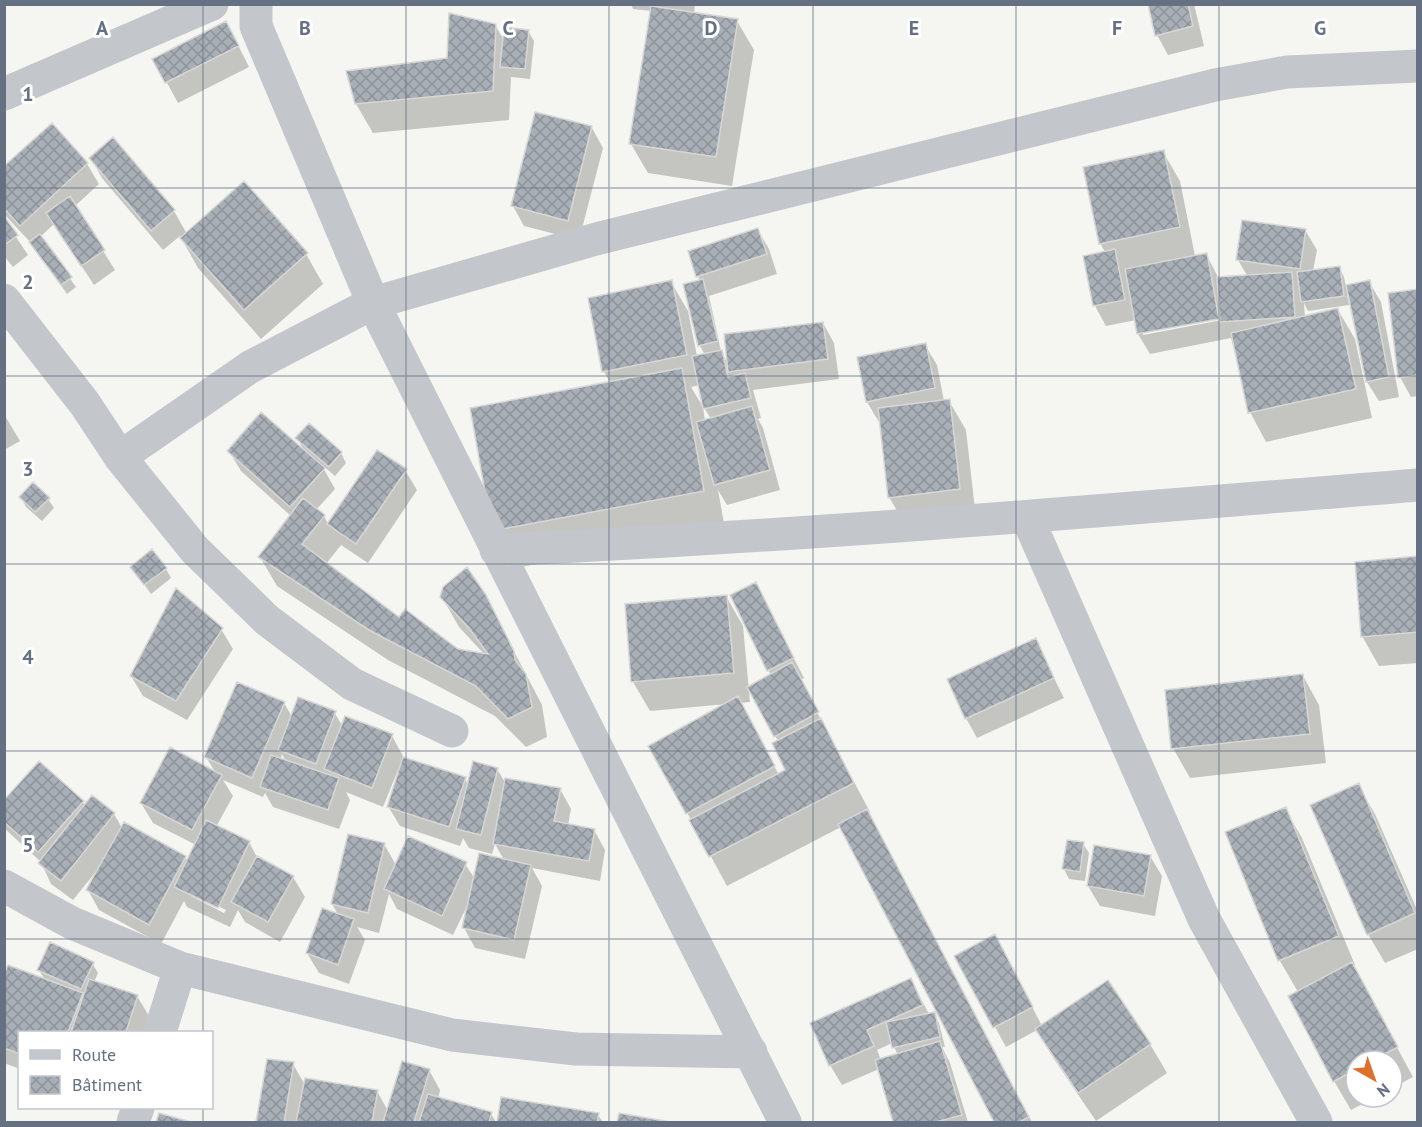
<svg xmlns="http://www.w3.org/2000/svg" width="1422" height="1127" font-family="'PT Sans',sans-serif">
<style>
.shadow{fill:#0003;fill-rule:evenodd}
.building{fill:url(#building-cross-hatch);stroke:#d7d7d5;stroke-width:1.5}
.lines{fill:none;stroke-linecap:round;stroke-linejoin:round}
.minor{stroke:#c3c6ca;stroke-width:33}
.grid{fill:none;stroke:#657182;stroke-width:1.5;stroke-opacity:0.55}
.grid-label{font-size:20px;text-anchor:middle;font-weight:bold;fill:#657182;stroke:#fff;stroke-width:6;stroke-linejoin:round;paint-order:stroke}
</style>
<defs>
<pattern id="building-cross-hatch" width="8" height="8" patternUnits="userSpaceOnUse" patternTransform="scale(1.5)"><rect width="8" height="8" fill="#a9afb6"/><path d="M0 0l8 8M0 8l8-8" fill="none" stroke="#8d9399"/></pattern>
</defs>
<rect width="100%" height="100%" fill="#f5f6f2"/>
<!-- shadow -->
<path class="shadow" d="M631,4H695L694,14L737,21L754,50L732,186L648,173L631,144L652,11L633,9Z
M1150,4H1194L1204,46L1168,55L1157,35Z
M495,25L504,40L528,31L534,41L530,79L511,77L509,120L373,133L356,104L448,60Z
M237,43L249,67L178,103L154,59Z
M52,125L87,164L99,184L75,206L115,270L94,285L54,224L40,237L76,287L67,294L32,244L4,214V168Z
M592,128L603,148L579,240L524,226L513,206Z
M113,139L174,211L187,234L306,254L323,284L261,339L198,268L180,236L163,250L102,178L91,158Z
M1163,152L1180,181L1195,256L1206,254L1219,279L1248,277L1238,260L1305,230L1317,250L1313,271L1339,267L1344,277L1346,287L1369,282L1381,302L1399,397L1379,401L1367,382L1350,295H1347L1349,305L1308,311L1304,303L1305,318L1338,310L1355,339L1372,418L1266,442L1250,412L1231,338L1150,354L1138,334L1136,320L1106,326L1095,306L1085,257L1105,252L1100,243ZM1226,316L1227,319L1143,335V332Z
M4,219L28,255L13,267L4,256Z
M757,229L769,249L777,274L709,296L721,351L729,366L823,323L834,343L839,379L753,390L761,418L758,419L763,428L780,490L727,505L718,490L725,529L515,568L494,531L610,383L604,371L671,282L688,311L697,356L705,355L700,346L685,286L701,282L698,276ZM700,385L705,409L711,419L705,421L703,407L691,387Z
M1418,291V396L1411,397L1400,377Z
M925,345L937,365L944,401H949L966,430L976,518L906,526L889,497L881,421L879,422L867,402Z
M4,414L20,441L4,450Z
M297,438L341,453L346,463L335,476L321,464L335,489L316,510L324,516L328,524L405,470L417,490L368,563L341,545L326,564L399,619L458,651L486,656L459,627L442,597L485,596L542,705L547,737L526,747L495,716L388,660L277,586L260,557L291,516L241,471L229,451L305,452Z
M21,497L48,499L54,508L42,521L26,507Z
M1418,558V663L1379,666L1362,636Z
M132,567L166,569L171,578L151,594Z
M756,584L804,678L800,680L870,812L867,814L1032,1122H996L841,827L727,886L651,746L727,704L650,711L633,682L627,606L726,596L743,626L750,702L740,703L779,775L787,771L778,741L749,688L771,675L768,670Z
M221,629L233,649L187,720L143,696L131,676Z
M1035,640L1064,698L977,738L966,718Z
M1303,676L1319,705L1326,763L1190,778L1173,748Z
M284,703L292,717L334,712L343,727L392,736L403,756L402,758L465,779L468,785L497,769L506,784L560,789L571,809L568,825L594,830L605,850L600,881L532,868L542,886L525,959L475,948L464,928L468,904L453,935L397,909L389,894L379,933L357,927L365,940L349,984L319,973L307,953L339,916L332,904L384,844L396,865L465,864L475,879L504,860L495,844L492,854L469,848L463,838L460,846L400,826L388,806L400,771L398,770L383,807L346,792L350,800L339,829L273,807L265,793L263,797L223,780L233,796L216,827L249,842L258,859L293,877L305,897L280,942L245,922L238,910L230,927L187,907L184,901L161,944L99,910L88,890L99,870L98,869L73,900L51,884L41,862L4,828V802H83L85,807L114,814L122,828L185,857L188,862L196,845L153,823L141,803L215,772L206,757ZM282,754L286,762L280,760ZM191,893L226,910L224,913L191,896Z
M1358,785L1375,814L1418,912V949L1385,963L1368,934Z
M1285,809L1302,838L1355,965L1353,966L1413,1077L1392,1088V1061H1356V1097H1375L1351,1110L1334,1081L1298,992L1280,961L1227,833Z
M1083,844L1089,853L1085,881L1069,879L1064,869Z
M1150,856L1162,876L1155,916L1100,906L1088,886Z
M956,956H1006L1042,1026L1150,1044L1167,1073L1096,1121L1054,1059L1037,1030L1006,1047Z
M92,963L98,973L94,982L137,996L149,1016L144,1032H20V1069L4,1063V978L45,980L39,970Z
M911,980L929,1014L934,1013L939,1023L945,1047H942L950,1063L968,1122H895L879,1069L842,1085L830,1065ZM892,1043L898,1055L881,1060L877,1050Z
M268,1060L293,1064L305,1085L377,1091L388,1111L429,1070L440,1090L438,1099L491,1114L496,1122H258Z
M503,1098L598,1115L603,1122H498Z
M620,1115L663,1122H618Z"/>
<!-- building -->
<path class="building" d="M1148,4H1188L1193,26L1155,36Z
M651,6L738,19L716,157L629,144Z
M449,13L496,24L493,91L355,104L346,71L447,58Z
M226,21L239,46L165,83L152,59Z
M504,27L529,30L525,69L500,67Z
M535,112L592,126L568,221L511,206Z
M52,123L88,163L20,226L4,208V166Z
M113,137L175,210L151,231L89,158Z
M1164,150L1180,227L1099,244L1083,167Z
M244,181L308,253L244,310L180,238Z
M70,196L105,250L81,266L46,213Z
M4,216L18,235L4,245Z
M1242,220L1306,229L1300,269L1236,260Z
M758,228L767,254L696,277L688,251Z
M40,234L72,277L61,285L29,242Z
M1115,249L1125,300L1093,306L1083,256Z
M1207,253L1219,319L1137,334L1125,269Z
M1340,266L1344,296L1301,302L1297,272Z
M1292,272L1295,317L1220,322L1217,277Z
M703,279L718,341L698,346L683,284Z
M672,280L687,355L602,372L588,298Z
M1370,280L1389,377L1366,382L1346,285Z
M1418,289V375L1398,378L1388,293Z
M1338,308L1356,389L1248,413L1231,333Z
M823,322L828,359L728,372L724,334Z
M926,343L935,388L866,402L857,357Z
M722,350L728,377L745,373L751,398L703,409L692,356Z
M682,368L704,491L492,531L470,408Z
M950,399L960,489L888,498L878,408Z
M752,406L770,470L714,485L696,422Z
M261,412L325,468L290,507L227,451Z
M309,423L342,452L329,467L295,438Z
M377,450L407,469L356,544L327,524Z
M33,482L50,498L35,512L19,497Z
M303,498L325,515L302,544L399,617L405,609L458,649L488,654L469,628L440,597L443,587L467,567L486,595L514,651L515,660L526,674L532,707L508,719L476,686L369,630L258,557Z
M152,549L167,568L144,585L130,567Z
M1418,556V632L1361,637L1355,562Z
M756,582L794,658L767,671L730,595Z
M176,588L223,628L176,701L130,676Z
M727,595L734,673L631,682L625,604Z
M1036,638L1054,678L965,719L947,679Z
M792,662L819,712L774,737L747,687Z
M1303,674L1310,734L1171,749L1165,690Z
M237,682L285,702L252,778L204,757Z
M738,696L775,766L686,814L648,746Z
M298,697L336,711L316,764L278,750Z
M345,716L393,734L372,788L324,769Z
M821,718L854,783L709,857L689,820L785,770L772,743Z
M170,747L222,775L192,830L140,803Z
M271,755L339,778L328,810L260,787Z
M403,757L466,777L449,827L387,807Z
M39,761L84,801L38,852L4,822V800Z
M473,761L498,768L481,835L456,829Z
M505,778L561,788L554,821L595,829L589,861L493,844Z
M1359,783L1415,913L1367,935L1310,805Z
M92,795L115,813L61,881L38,863Z
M1286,807L1339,936L1278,961L1225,832Z
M867,809L1029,1117L1019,1122H994L838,824Z
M206,820L250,841L218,908L174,887Z
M124,822L186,856L149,925L86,890Z
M348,834L385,843L368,913L331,904Z
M408,836L467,862L442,916L384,889Z
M1067,840L1084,842L1080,872L1062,869Z
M1094,845L1151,855L1144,896L1087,886Z
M479,853L531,865L514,940L462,928Z
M257,856L294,876L268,922L231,902Z
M322,908L354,919L338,965L306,953Z
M995,934L1033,1007L993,1028L954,956Z
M50,942L94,962L81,989L37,970Z
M1352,962L1398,1047L1371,1061H1356V1069L1333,1082L1288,996Z
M8,965L83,993L68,1032H20V1054L4,1048V974Z
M911,978L923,1005L867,1030L874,1046L829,1066L810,1023Z
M89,979L138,995L126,1032H71Z
M1108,980L1151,1044L1078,1093L1035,1029Z
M935,1012L940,1037L892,1048L886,1022Z
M940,1041L962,1115L936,1122H893L875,1060Z
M267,1059L294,1062L284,1122H256Z
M402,1061L430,1069L414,1122H383Z
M305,1078L378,1090L372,1122H296Z
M428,1094L492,1112L489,1122H419Z
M501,1097L599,1113L597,1122H497Z
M159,1113L191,1122H156Z
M619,1113L671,1122H617Z"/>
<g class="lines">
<!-- minor -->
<path class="minor" d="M256,4V26L373,303L785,1122
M4,94L212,4
M4,300L85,404L120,457L195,550L267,620L352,684L452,731
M120,457L250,367L373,303L596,239L1215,85L1287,72L1418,66
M1027,517L1204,919L1316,1122
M496,550C804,536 1111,510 1418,485
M4,886L72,923L180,968L452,1035L576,1049L751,1052
M160,1032L180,968
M133,1122L138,1108"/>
</g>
<!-- grid -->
<path class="grid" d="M203,4V1032M406,4V1122M609,4V1122M813,4V1122M1016,4V1122M1219,4V1122M4,188H1418M4,376H1418M4,564H1418M4,751H1418M4,939H1418M203,1108V1122"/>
<g class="grid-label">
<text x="102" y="35">A</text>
<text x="305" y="35">B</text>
<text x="508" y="35">C</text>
<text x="711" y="35">D</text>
<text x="914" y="35">E</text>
<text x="1117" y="35">F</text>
<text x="1320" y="35">G</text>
<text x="28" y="101">1</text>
<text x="28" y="289">2</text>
<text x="28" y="476">3</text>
<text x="28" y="664">4</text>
<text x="28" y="852">5</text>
</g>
<!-- border -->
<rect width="1422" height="1127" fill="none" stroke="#657182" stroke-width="12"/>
<!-- legend -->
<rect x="18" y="1031" width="195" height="78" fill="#ffffff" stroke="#c1c6cd" stroke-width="1.5"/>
<rect x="30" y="1050" width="30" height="9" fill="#c3c6ca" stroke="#c1c6cd" stroke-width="1.5"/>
<text x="72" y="1061" font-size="18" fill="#657182">Route</text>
<rect x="30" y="1076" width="30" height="18" fill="url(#building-cross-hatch)" stroke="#c1c6cd" stroke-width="1.5"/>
<text x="72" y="1091" font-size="18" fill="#657182">Bâtiment</text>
<!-- north arrow -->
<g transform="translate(1374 1079) rotate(140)"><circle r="28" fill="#ffffff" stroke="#c1c6cd" stroke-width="1.5"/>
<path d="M0-4.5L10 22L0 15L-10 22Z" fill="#dd702a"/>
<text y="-9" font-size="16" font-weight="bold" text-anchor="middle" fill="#657182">N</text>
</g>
</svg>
